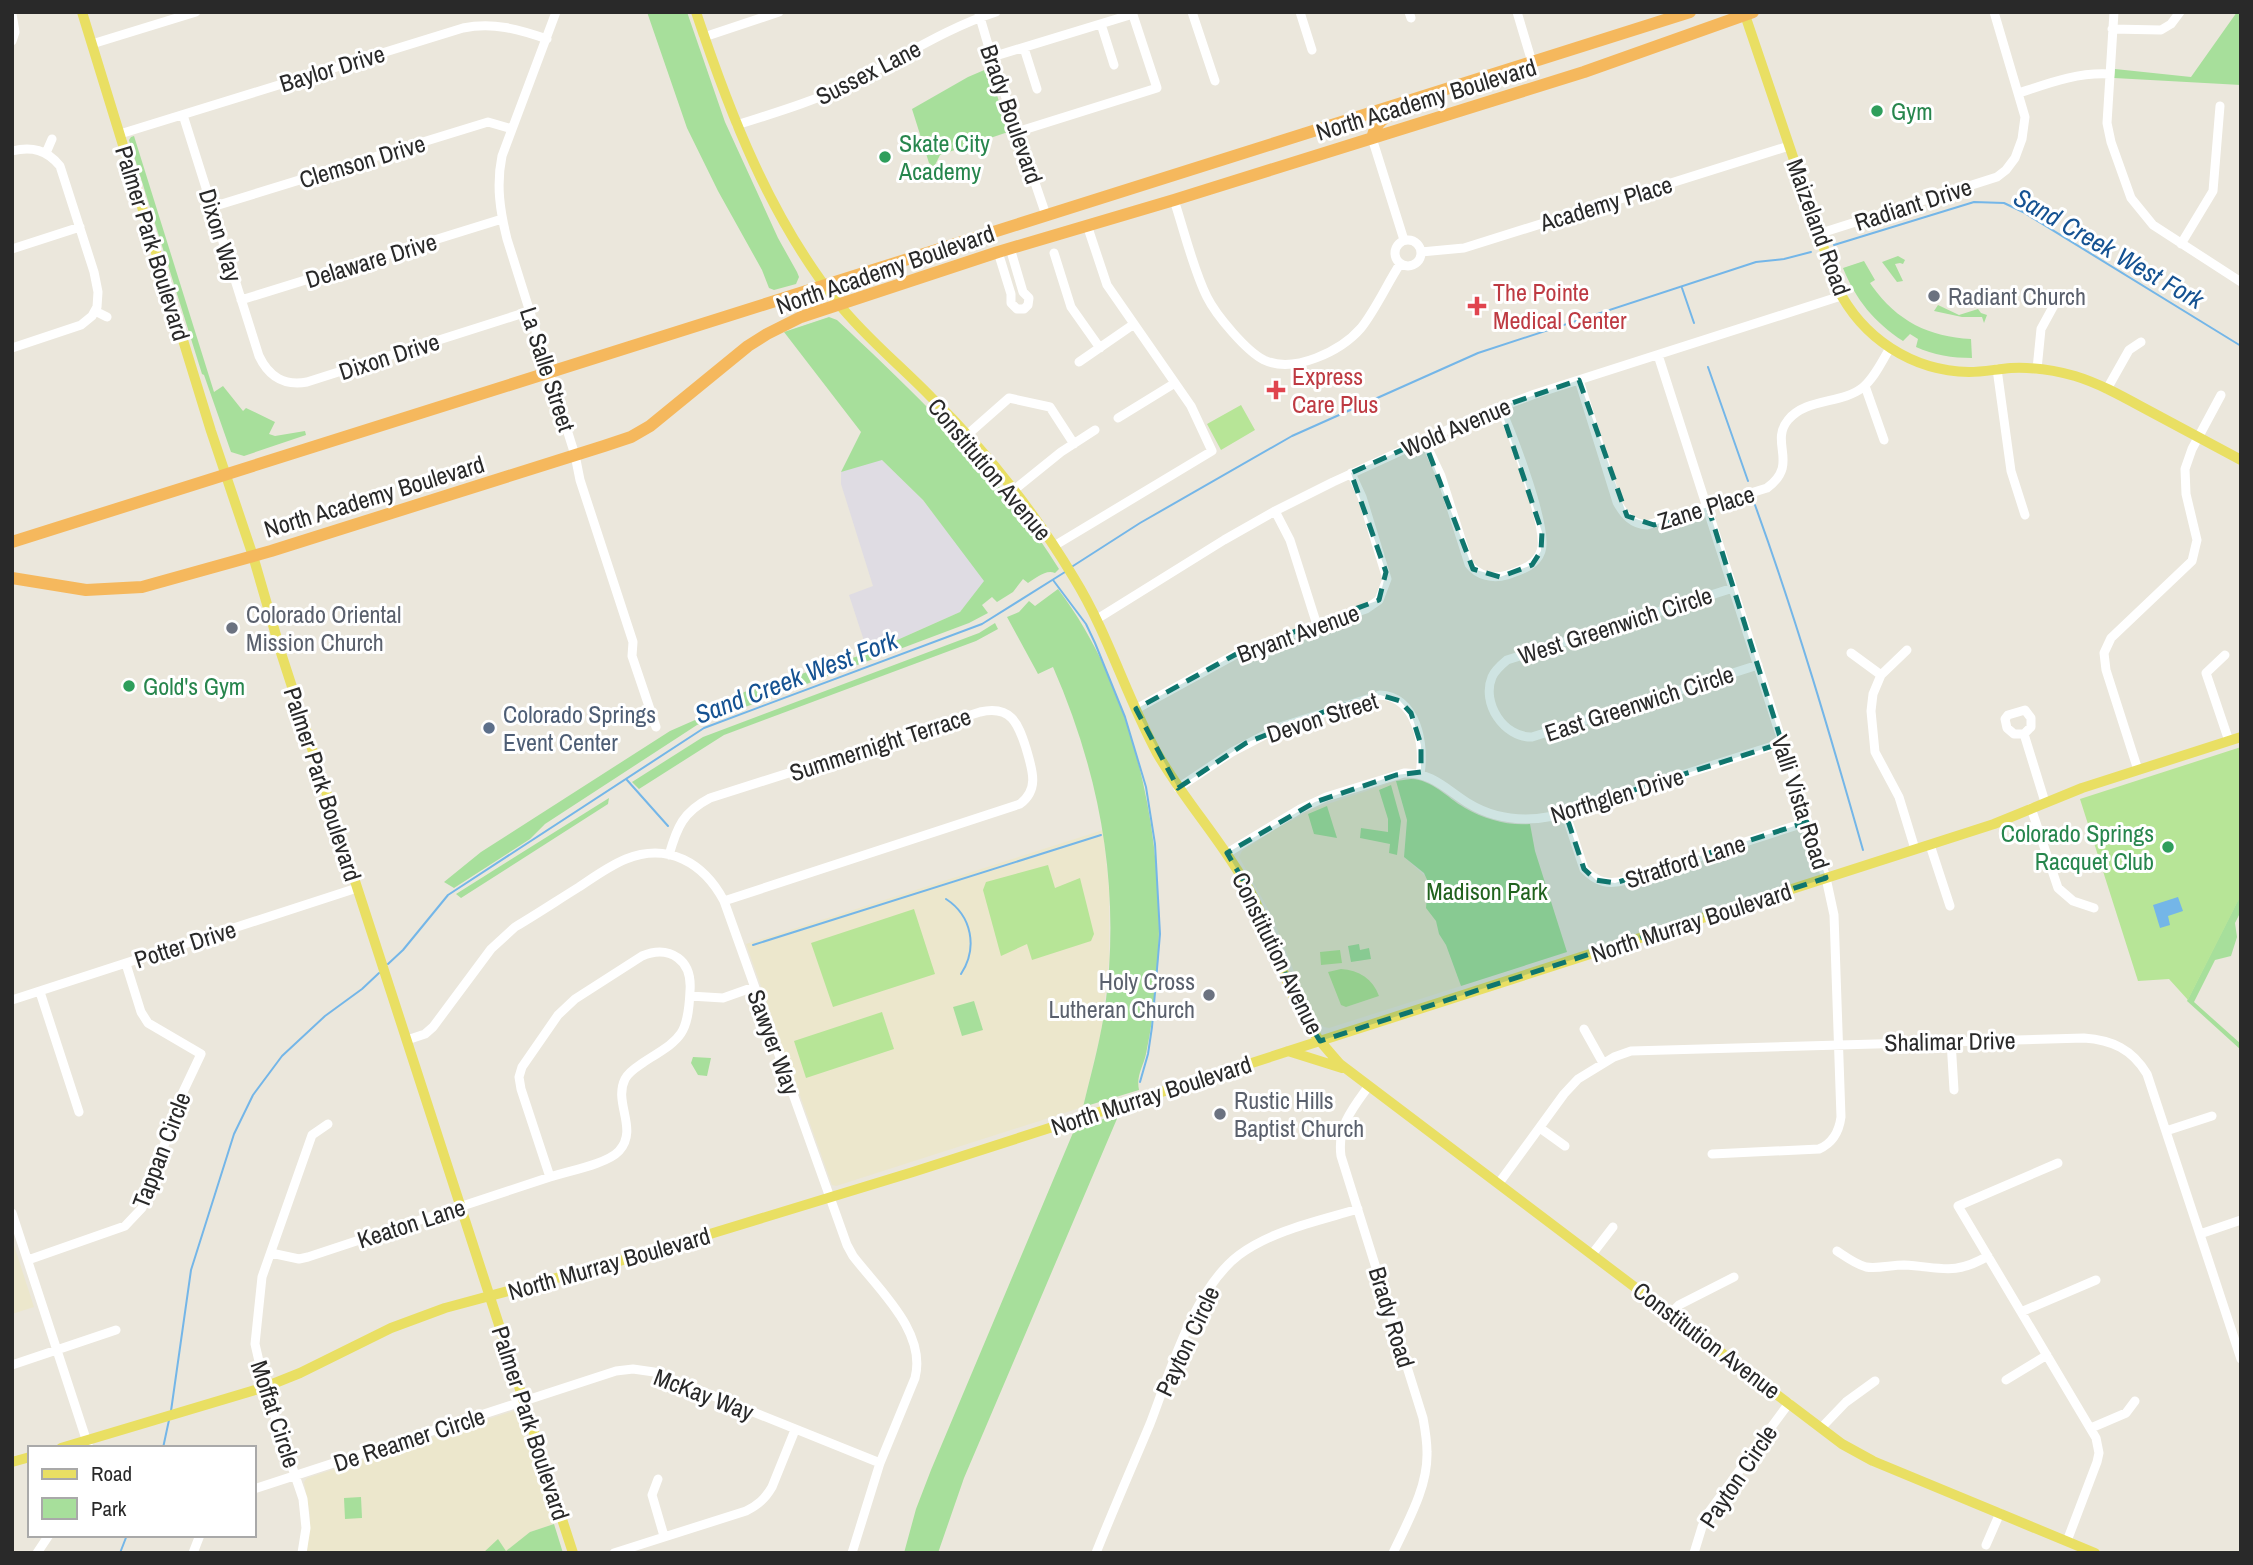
<svg xmlns="http://www.w3.org/2000/svg" width="2253" height="1565" font-family="'Archivo Narrow',sans-serif">
<style>
.industrial{fill:#dfdce3}
.education{fill:#ece7cc}
.green{fill:#a7df9b}
.pitch{fill:#b7e597}
.water{fill:#74b6e8}
.lines{fill:none;stroke-linecap:round;stroke-linejoin:round}
.stream{stroke:#74b6e8;stroke-width:2}
.minor{stroke:#fff;stroke-width:9}
.major{stroke:#e9df63;stroke-width:10}
.highway{stroke:#f5b85d;stroke-width:12}
.marked{fill:#0f766e;fill-opacity:0.2;stroke:#0f766e;stroke-width:5;stroke-dasharray:14 9;stroke-linejoin:round}
.leisure-dot{fill:#2e9e5b;stroke:#fff;stroke-width:2.5}
.worship-dot{fill:#6b7280;stroke:#fff;stroke-width:2.5}
.health-dot{fill:#e0444e;stroke:#fff;stroke-width:2.5}
.service-dot{fill:#5c6f8a;stroke:#fff;stroke-width:2.5}
.labels{text-anchor:middle;dominant-baseline:central;stroke-width:6;stroke-linejoin:round;paint-order:stroke}
.street-label{font-size:24px;fill:#292929;stroke:#fff}
.leisure-label{font-size:24px;fill:#27864d;stroke:#fff;text-anchor:start}
.health-label{font-size:24px;fill:#be3a42;stroke:#fff;text-anchor:start}
.worship-label{font-size:24px;fill:#5b616d;stroke:#fff;text-anchor:start}
.service-label{font-size:24px;fill:#4e5e75;stroke:#fff;text-anchor:start}
.park-label{font-size:24px;fill:#21621e;stroke:#fff}
.water-label{font-size:26px;font-style:italic;fill:#155292;stroke:#fff}
</style>
<rect width="100%" height="100%" fill="#ebe7dc"/>
<!-- industrial -->
<path class="industrial" d="M881,459L923,500L985,581L960,612L868,653L849,595L873,586L841,484V472Z"/>
<!-- education -->
<path class="education" d="M1396,781L1407,820L1404,857L1426,877L1428,889L1426,904L1436,921L1439,934L1446,945L1461,986L1329,1028L1324,1027L1317,1021L1304,997L1272,916L1239,857L1242,851L1274,830L1313,809Z
M1103,830L1109,888V959L1101,1032L1083,1107L836,1186L832,1185L746,944Z
M12,1239L34,1307L12,1314Z
M513,1411L518,1413L554,1524L530,1532L504,1553H307L310,1515L304,1482L307,1478Z"/>
<!-- green -->
<path class="green" d="M647,12H687L725,122L778,238L797,272L799,277L796,284L774,290L769,288L762,270L718,191L687,128Z
M2237,12H2241V85L2114,78L2115,69L2191,77Z
M989,68L1008,132L940,155L934,167L929,163L912,109L968,77Z
M134,136L214,392L223,386L243,411L246,408L275,422L269,434L275,436L305,431L306,435L244,456L231,452L204,375L202,374L129,140L131,137Z
M1898,256L1905,260L1903,264L1900,263L1895,264L1903,281L1897,282L1882,262Z
M1864,261L1875,280L1870,283L1872,286C1897,321 1929,337 1971,339L1972,358C1953,358 1933,355 1916,347L1918,339L1910,334L1903,341C1874,322 1856,300 1843,268Z
M1938,305L1959,315L1978,309L1981,313L1987,315L1984,323L1982,317H1962L1934,311Z
M829,317L837,320C919,397 999,473 1059,569L1055,573C1046,569 1036,578 1028,583L1023,579L1013,592L997,602L992,597L982,605L988,613L969,623L697,725L545,824L530,839L454,888L444,882L481,852L670,731L736,702L744,692L868,653L960,612L984,581L923,500L882,460L841,472L861,432L784,332Z
M1058,589C1135,690 1165,839 1158,964C1156,994 1152,1025 1146,1054C1143,1067 1136,1076 1139,1090L1083,1107C1091,1074 1100,1042 1105,1008C1121,889 1101,777 1053,667L1038,674L1007,617L1019,612L1029,601L1035,606Z
M995,623L998,629L976,641L724,735L639,789L632,782L703,737L979,633Z
M1411,779C1433,780 1446,797 1465,808C1484,819 1508,826 1530,824L1535,851L1567,952L1461,986L1446,945L1439,934L1436,921L1426,908L1428,882L1424,873L1404,857L1407,820L1396,781Z
M1391,785L1401,821L1397,855L1389,853L1390,844L1360,838L1361,828L1388,832V819L1379,790Z
M609,798L608,804L461,898L456,894Z
M1327,806L1337,838L1314,834L1308,814Z
M2241,894V911L2235,923L2237,937L2231,956L2215,960L2194,1002L2241,1044V1050L2187,1001Z
M1359,944L1360,950L1369,948L1371,959L1351,962L1348,946Z
M974,1001L983,1030L962,1036L953,1007Z
M693,1057L711,1058L707,1076L698,1075L691,1063Z
M1119,1114L964,1478L938,1553H904L916,1509L931,1470L1075,1128Z
M361,1497L362,1518L345,1519L344,1498Z
M554,1524L563,1553H483L498,1539L506,1551L530,1532Z"/>
<!-- pitch -->
<path class="pitch" d="M1241,405L1255,430L1221,450L1207,424Z
M2241,747V895L2188,1000L2169,979L2138,981L2080,799Z
M1048,865L1055,888L1080,878L1094,934L1091,941L1032,960L1027,944L1001,956L983,890L986,882Z
M914,909L935,974L833,1007L811,943Z
M1340,950L1342,963L1321,965L1320,952Z
M1341,969C1359,970 1373,979 1379,996L1346,1007L1341,1005L1328,972Z
M882,1012L894,1049L806,1078L794,1041Z"/>
<!-- water -->
<path class="water" d="M2178,897L2183,911L2168,916L2170,925L2160,928L2153,905Z"/>
<g class="lines">
<!-- stream -->
<path class="stream" d="M1834,245L1974,202L2004,203L2023,212L2241,346
M1682,288L1694,323
M1708,367L1748,481
M1755,505C1796,618 1830,734 1863,850
M1073,566L1140,523L1292,436L1478,353L1756,262L1784,259L1811,252
M1053,580L1086,624L1095,643L1125,717L1146,787L1155,844L1160,934L1152,1027L1148,1054L1140,1082
M627,780L668,826
M946,899C972,916 978,948 961,974
M753,945L1101,835
M388,964L403,950L448,895L704,728L982,624L1065,572
M171,1411L191,1270L234,1134L253,1095L282,1056L325,1016L362,989L379,973
M163,1448L169,1420
M120,1553L127,1535"/>
<!-- minor -->
<path class="minor" d="M556,12L502,156C496,185 500,211 507,239L575,455L580,480L633,642L632,656L656,727
M1192,12L1215,81
M1300,12L1312,50
M1409,12L1411,18
M1517,12L1532,62
M2114,12L2107,123L2111,142L2131,198L2153,225L2241,282
M12,14L15,32L12,41
M979,14L989,48L1046,215
M1101,24L1114,65
M2112,29L2161,30L2171,24L2180,12
M704,37L779,12
M92,44L196,12
M1024,48L1037,89
M992,57L1133,14
M2019,93C2049,83 2078,72 2110,74
M183,115L259,356C269,377 284,386 307,382L530,311
M737,125C774,113 812,102 847,85C897,61 943,29 996,12
M1017,132L1157,88L1132,12
M120,134L463,28C493,22 518,29 547,39
M1372,138L1404,240
M12,151C32,146 47,150 60,166L94,272L98,292L97,307L92,316L81,325L12,348
M46,153L52,139
M1174,200C1184,230 1193,269 1207,297C1216,315 1246,351 1264,360C1294,374 1341,351 1361,328C1376,309 1387,284 1400,264
M212,207L488,122L512,129
M1818,234L1997,177L2006,170L2015,158L2022,139L2025,117L1994,12
M1395 253a13 13 0 1 1 26 0a13 13 0 1 1-26 0Z
M2181,244L2213,191L2220,106
M12,249L80,227
M998,252L1011,294V303L1017,309H1024L1028,305L1029,298L1023,292L1010,248
M1421,252L1464,248L1789,146
M1054,253L1071,307L1100,348
M241,300L502,219
M95,311L107,317
M1658,355L1826,878L1834,915L1841,1117C1839,1132 1833,1143 1819,1149L1712,1154
M1079,362L1134,324
M1997,369L2011,471L2025,515
M2037,369L2041,329L2059,296
M1579,380L1617,502C1624,515 1632,524 1647,525L1767,488C1800,464 1769,443 1788,420C1806,398 1841,404 1862,388C1874,379 1882,361 1890,348
M1865,386L1884,440
M2107,389L2129,350L2141,342
M1118,418L1175,383
M967,435L1009,398L1050,407L1074,444
M1424,440L1441,476L1469,564C1478,576 1493,579 1507,575C1521,570 1536,566 1541,551C1549,529 1511,431 1500,407
M1014,490L1061,452L1095,430
M1275,511L1290,540L1317,625
M1054,546L1212,451L1191,406L1107,285L1087,225
M1733,588L1507,660C1501,665 1495,670 1492,677C1481,703 1504,738 1532,737L1758,665
M1097,619L1224,540L1275,511L1333,482L1482,414L1535,394L1841,296
M1907,650L1881,675L1873,694L1871,711L1875,752L1899,797L1915,849
M1851,653L1881,675
M2225,655L2206,673L2229,741
M1136,709L1240,652L1366,609L1379,600L1387,579L1362,497L1351,473
M2024,734H2014L2007,728L2005,719L2008,715L2025,710L2031,718V727L2024,734L2045,802
M2138,770L2106,670L2104,653L2111,638L2192,561L2197,540L2186,494L2185,469L2192,449L2221,395
M1178,788L1232,752L1280,727L1380,695C1417,697 1425,745 1420,774
M2031,808L2058,888L2073,901L2094,908
M1565,812L1584,869C1597,883 1609,885 1627,880L1807,822
M1930,845L1950,906
M1227,853L1300,809L1326,797L1404,773C1431,772 1446,789 1468,803C1494,819 1524,822 1554,816L1782,743
M669,855C677,827 683,812 710,798L980,712C1011,705 1018,723 1026,748C1032,769 1040,789 1020,804L724,901
M40,992L79,1112
M690,996L723,998L754,987
M12,1000L357,888
M1584,1029L1603,1063
M407,1040L425,1034L433,1027L491,949L515,927C537,914 558,900 579,887C594,877 609,866 626,859C668,842 704,863 724,901L847,1245L853,1256C879,1290 927,1332 915,1378L880,1463L852,1553
M1951,1041L1954,1090
M1368,1087C1352,1109 1337,1127 1341,1156L1423,1418C1425,1429 1427,1440 1427,1452C1428,1487 1408,1521 1393,1553
M1540,1128L1565,1146
M2166,1131L2212,1116
M2058,1163L1958,1206L2096,1438L2099,1453L2097,1462L2067,1541
M1499,1183L1564,1094L1578,1079L1614,1057L1631,1051L2084,1038C2112,1040 2132,1049 2147,1074L2241,1359
M12,1213L89,1448
M2200,1234L2241,1220
M1837,1251C1846,1257 1855,1264 1866,1267C1878,1269 1891,1265 1904,1265C1941,1267 1954,1276 1988,1256
M271,1253L299,1259L308,1257L550,1177L521,1089L519,1077L522,1067L558,1015L575,999L642,956C654,951 667,950 678,958C689,966 691,978 690,991C688,1037 680,1039 644,1062C637,1067 629,1071 625,1079C613,1103 639,1129 619,1151C607,1164 569,1171 550,1177
M1593,1253L1613,1227
M28,1260L125,1226L142,1208L183,1092L201,1054L148,1023L141,1012L126,964
M2021,1312L2096,1280
M1671,1313L1679,1305L1734,1277
M12,1365L116,1330
M2006,1380L2047,1355
M1822,1427L1846,1402L1875,1381
M2091,1428L2126,1413L2135,1401
M658,1479L652,1495L664,1536
M254,1489L616,1371L633,1369L654,1372L880,1463
M1986,1545L2000,1513
M37,1553L49,1535
M193,1553L200,1535
M302,1553L306,1528L303,1499L265,1387L255,1344L262,1277L312,1135L328,1124
M614,1553L746,1511C758,1505 765,1499 772,1487L795,1430
M1096,1553C1113,1510 1132,1467 1150,1424C1170,1372 1194,1289 1239,1255C1273,1230 1318,1221 1358,1209
M1694,1553L1702,1527L1709,1512L1789,1403"/>
<!-- major -->
<path class="major" d="M82,12L211,431L253,556L282,656L573,1553
M696,12C730,114 770,218 838,303C866,338 900,365 931,397C986,451 1034,511 1074,578C1108,633 1126,696 1157,753C1185,802 1224,843 1251,893C1272,932 1281,976 1302,1014C1312,1033 1326,1048 1340,1064L1842,1444L1873,1461L2095,1553
M1744,12L1837,287C1862,338 1912,371 1969,372C1983,372 1997,369 2011,368C2032,367 2054,370 2075,376C2098,383 2120,395 2142,407C2175,425 2208,442 2241,460
M1288,1051L1342,1068
M61,1448L265,1387L300,1373L391,1328L445,1308L638,1256L913,1172L1994,824L2082,788L2241,737
M12,1462L30,1457"/>
<!-- highway -->
<path class="highway" d="M1372,138C1376,122 1385,116 1399,112
M12,542L1690,12
M12,578L86,590L142,587L271,551L604,446L631,437L650,426L748,346L767,334L801,317L998,252L1174,200L1584,72L1753,12"/>
</g>
<!-- marked area -->
<path class="marked" d="M1579,380L1627,516L1654,525L1708,507L1782,743L1565,812L1584,869L1596,880L1615,883L1807,822L1826,878L1320,1041L1297,1003L1259,907L1227,853L1315,802L1396,775L1421,772V745L1411,713L1400,701L1380,695L1331,709L1246,743L1178,788L1136,709L1240,652L1379,600L1386,572L1351,473L1424,440L1473,569L1500,577L1532,565L1541,551L1542,532L1500,407Z"/>
<!-- markers -->
<g class="leisure-dot">
<circle cx="1877" cy="111" r="7"/>
<circle cx="885" cy="157" r="7"/>
<circle cx="129" cy="686" r="7"/>
<circle cx="2168" cy="847" r="7"/>
</g>
<g class="worship-dot">
<circle cx="1934" cy="296" r="7"/>
<circle cx="232" cy="628" r="7"/>
<circle cx="1209" cy="995" r="7"/>
<circle cx="1220" cy="1114" r="7"/>
</g>
<g class="health-dot">
<path d="M1473.5 295.5h7v7h7v7h-7v7h-7v-7h-7v-7h7z"/>
<path d="M1272.5 379.5h7v7h7v7h-7v7h-7v-7h-7v-7h7z"/>
</g>
<circle class="service-dot" cx="489" cy="728" r="7"/>
<g class="labels">
<!-- street labels -->
<g class="street-label">
<text transform="translate(332 68) rotate(-17)">Baylor Drive</text>
<text transform="translate(868 72) rotate(-27)">Sussex Lane</text>
<text transform="translate(1426 99) rotate(-17)">North Academy Boulevard</text>
<text transform="translate(1012 114) rotate(71)">Brady Boulevard</text>
<text transform="translate(362 161) rotate(-17)">Clemson Drive</text>
<text transform="translate(1606 203) rotate(-17)">Academy Place</text>
<text transform="translate(1913 204) rotate(-18)">Radiant Drive</text>
<text transform="translate(1819 227) rotate(70)">Maizeland Road</text>
<text transform="translate(221 235) rotate(73)">Dixon Way</text>
<text transform="translate(153 243) rotate(73)">Palmer Park Boulevard</text>
<text transform="translate(371 260) rotate(-17)">Delaware Drive</text>
<text transform="translate(885 269) rotate(-19)">North Academy Boulevard</text>
<text transform="translate(389 356) rotate(-18)">Dixon Drive</text>
<text transform="translate(548 369) rotate(72)">La Salle Street</text>
<text transform="translate(1456 427) rotate(-23)">Wold Avenue</text>
<text transform="translate(990 469) rotate(50)">Constitution Avenue</text>
<text transform="translate(374 496) rotate(-17)">North Academy Boulevard</text>
<text transform="translate(1706 507) rotate(-17)">Zane Place</text>
<text transform="translate(1615 625) rotate(-18)">West Greenwich Circle</text>
<text transform="translate(1298 633) rotate(-20)">Bryant Avenue</text>
<text transform="translate(1639 703) rotate(-18)">East Greenwich Circle</text>
<text transform="translate(1322 717) rotate(-18)">Devon Street</text>
<text transform="translate(880 744) rotate(-18)">Summernight Terrace</text>
<text transform="translate(323 784) rotate(72)">Palmer Park Boulevard</text>
<text transform="translate(1617 795) rotate(-17)">Northglen Drive</text>
<text transform="translate(1801 802) rotate(72)">Valli Vista Road</text>
<text transform="translate(1685 861) rotate(-18)">Stratford Lane</text>
<text transform="translate(1691 922) rotate(-18)">North Murray Boulevard</text>
<text transform="translate(185 944) rotate(-18)">Potter Drive</text>
<text transform="translate(1278 953) rotate(64)">Constitution Avenue</text>
<text transform="translate(1950 1041) rotate(-1)">Shalimar Drive</text>
<text transform="translate(774 1042) rotate(70)">Sawyer Way</text>
<text transform="translate(1151 1095) rotate(-18)">North Murray Boulevard</text>
<text transform="translate(161 1150) rotate(-69)">Tappan Circle</text>
<text transform="translate(411 1223) rotate(-18)">Keaton Lane</text>
<text transform="translate(609 1263) rotate(-16)">North Murray Boulevard</text>
<text transform="translate(1392 1317) rotate(73)">Brady Road</text>
<text transform="translate(1707 1340) rotate(37)">Constitution Avenue</text>
<text transform="translate(1187 1341) rotate(-65)">Payton Circle</text>
<text transform="translate(704 1394) rotate(21)">McKay Way</text>
<text transform="translate(276 1414) rotate(72)">Moffat Circle</text>
<text transform="translate(531 1423) rotate(72)">Palmer Park Boulevard</text>
<text transform="translate(409 1439) rotate(-18)">De Reamer Circle</text>
<text transform="translate(1738 1476) rotate(-56)">Payton Circle</text>
</g>
<!-- leisure labels -->
<g class="leisure-label">
<text x="1891" y="111">Gym</text>
<text x="899" y="143">Skate City<tspan x="899" dy="28">Academy</tspan></text>
<text x="143" y="686">Gold's Gym</text>
<text x="2154" y="833" text-anchor="end">Colorado Springs<tspan x="2154" dy="28">Racquet Club</tspan></text>
</g>
<!-- health labels -->
<g class="health-label">
<text x="1493" y="292">The Pointe<tspan x="1493" dy="28">Medical Center</tspan></text>
<text x="1292" y="376">Express<tspan x="1292" dy="28">Care Plus</tspan></text>
</g>
<!-- worship labels -->
<g class="worship-label">
<text x="1948" y="296">Radiant Church</text>
<text x="246" y="614">Colorado Oriental<tspan x="246" dy="28">Mission Church</tspan></text>
<text x="1195" y="981" text-anchor="end">Holy Cross<tspan x="1195" dy="28">Lutheran Church</tspan></text>
<text x="1234" y="1100">Rustic Hills<tspan x="1234" dy="28">Baptist Church</tspan></text>
</g>
<!-- service labels -->
<g class="service-label">
<text x="503" y="714">Colorado Springs<tspan x="503" dy="28">Event Center</tspan></text>
</g>
<!-- park labels -->
<g class="park-label">
<text x="1487" y="891">Madison Park</text>
</g>
<!-- water labels -->
<g class="water-label">
<text transform="translate(2109 248) rotate(30)">Sand Creek West Fork</text>
<text transform="translate(796 677) rotate(-21)">Sand Creek West Fork</text>
</g>
</g>
<!-- border -->
<rect width="2253" height="1565" fill="none" stroke="#292929" stroke-width="28"/>
<!-- legend -->
<rect x="28" y="1446" width="228" height="91" fill="#ffffff" stroke="#a9a9a9" stroke-width="2"/>
<rect x="42" y="1469" width="35" height="10" fill="#e9df63" stroke="#a9a9a9" stroke-width="2"/>
<text x="91" y="1481" font-size="21" fill="#292929">Road</text>
<rect x="42" y="1498" width="35" height="21" fill="#a7df9b" stroke="#a9a9a9" stroke-width="2"/>
<text x="91" y="1516" font-size="21" fill="#292929">Park</text>
</svg>
